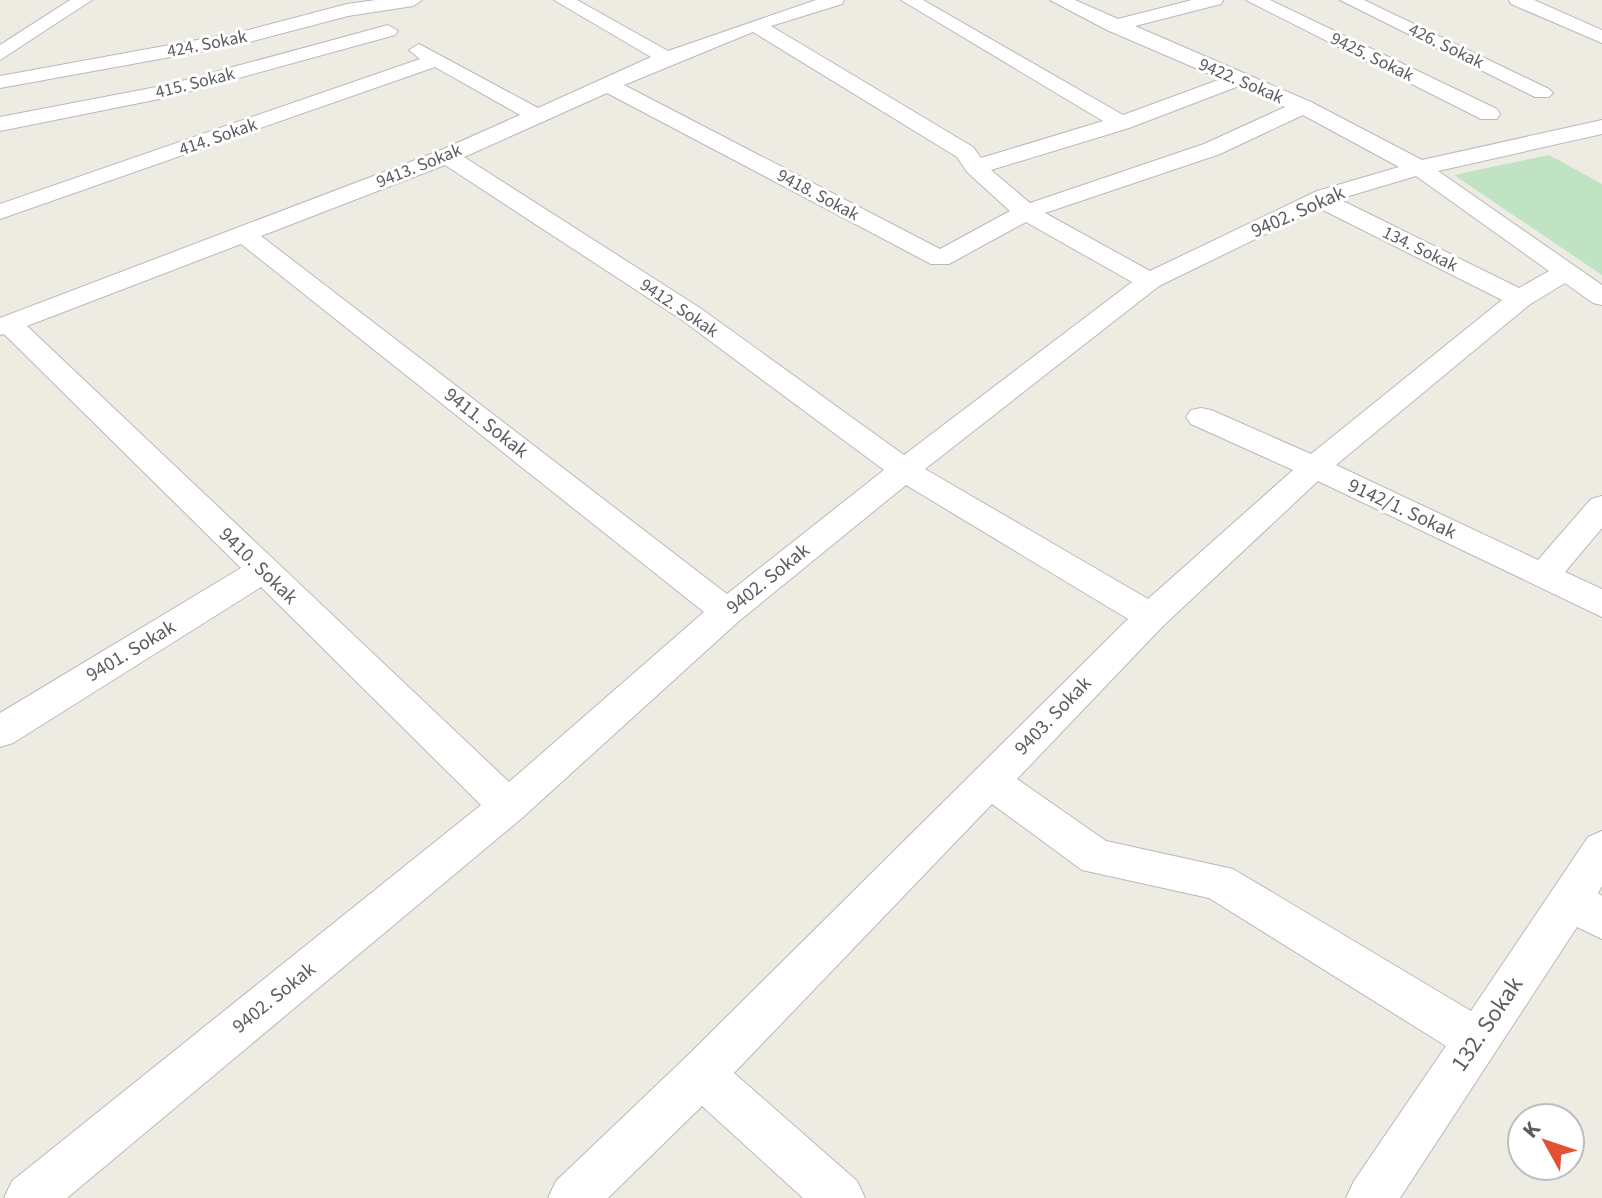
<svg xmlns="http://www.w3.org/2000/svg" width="1602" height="1198" font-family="'Source Sans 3',sans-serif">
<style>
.green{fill:#c0e4c3}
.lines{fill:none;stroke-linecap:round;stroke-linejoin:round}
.minor-casing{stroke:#b8b9be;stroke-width:2}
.minor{fill:#fff;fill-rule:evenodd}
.labels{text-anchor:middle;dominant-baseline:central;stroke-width:6;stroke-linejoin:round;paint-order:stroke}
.far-street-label{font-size:18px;fill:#5b5d62;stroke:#fff}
.street-label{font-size:20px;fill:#5b5d62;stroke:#fff}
.near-street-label{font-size:24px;fill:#5b5d62;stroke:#fff}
</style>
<rect width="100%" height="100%" fill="#edebe2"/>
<!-- green -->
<path class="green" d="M1549,155L1602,184V275L1454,175Z"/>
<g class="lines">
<defs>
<path id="minor" d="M70,0H92L0,60V45Z
M376,0H422L413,6L348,16L242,44L0,88V76L241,32L347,4Z
M554,0H577L668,51L816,0H844L842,4L771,26L973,147L981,158L1103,121L901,0H923L1123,115L1221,79L1107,30L1050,0H1075L1118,19L1192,0H1223L1221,4L1135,26L1311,102L1422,160L1602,120V134L1438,171L1602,285V305L1593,303L1565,283L1529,305L1336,465L1538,560L1591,499L1602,496V528L1565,572L1602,589V617L1318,481L1163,626L1017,779L1106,841L1233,869L1471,1011L1588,837L1602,831V886L1598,893L1602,896V939L1577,927L1400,1198H1346L1354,1181L1446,1046L1209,898L1082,870L992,804L734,1073L857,1181L865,1198H803L702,1106L608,1198H548L556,1181L685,1058L1128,619L906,485L739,621L522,818L67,1198H4L12,1181L481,805L261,587L13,743L0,747V713L241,568L4,334L0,335V318L439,151L520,115L435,67L0,219V204L420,59L409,50L419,44L538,108L651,57ZM753,32L957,157L967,172L1010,211L940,249L624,85ZM1239,86L1285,107L1204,144L1030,203L991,170L1129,128ZM607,93L931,264H949L1026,222L1132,282L904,455L700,308L464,157ZM1303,115L1399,167L1317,191L1150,271L1045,213L1220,154ZM445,165L682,320L884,470L727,594L261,236ZM1416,176L1549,271L1519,288L1339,199ZM1319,208L1502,300L1311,454L1211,410L1201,408L1191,410L1186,417L1191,424L1293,470L1148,599L925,469L1159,286ZM241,244L704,612L509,782L27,326Z
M1246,0H1270L1497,109L1500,114L1497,119H1481Z
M1340,0H1364L1549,89L1553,93L1549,97H1535Z
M1509,0H1534L1602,30V43L1511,4Z
M388,25L398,31L395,35L169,97L0,131V117L167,85Z"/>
</defs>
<!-- minor casing -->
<use href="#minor" class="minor-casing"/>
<!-- minor -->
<use href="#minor" class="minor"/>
</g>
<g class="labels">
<!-- far-street labels -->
<g class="far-street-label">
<text transform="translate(207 44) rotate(-11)">424. Sokak</text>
<text transform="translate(1446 46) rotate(26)">426. Sokak</text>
<text transform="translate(1372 57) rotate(26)">9425. Sokak</text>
<text transform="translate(1241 81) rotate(23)">9422. Sokak</text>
<text transform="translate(195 83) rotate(-14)">415. Sokak</text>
<text transform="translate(218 137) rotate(-19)">414. Sokak</text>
<text transform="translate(419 166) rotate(-22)">9413. Sokak</text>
<text transform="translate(818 195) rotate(28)">9418. Sokak</text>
<text transform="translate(1420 249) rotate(26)">134. Sokak</text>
<text transform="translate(679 308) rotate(34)">9412. Sokak</text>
</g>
<!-- street labels -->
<g class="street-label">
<text transform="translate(1298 212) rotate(-24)">9402. Sokak</text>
<text transform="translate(486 423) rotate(38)">9411. Sokak</text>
<text transform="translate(1402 509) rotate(25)">9142/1. Sokak</text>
<text transform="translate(258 566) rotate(44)">9410. Sokak</text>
<text transform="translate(768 579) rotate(-39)">9402. Sokak</text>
<text transform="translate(131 651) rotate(-31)">9401. Sokak</text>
<text transform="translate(1053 716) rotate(-46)">9403. Sokak</text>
<text transform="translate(274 998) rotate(-39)">9402. Sokak</text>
</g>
<!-- near-street labels -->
<g class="near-street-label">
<text transform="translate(1487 1024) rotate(-56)">132. Sokak</text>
</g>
</g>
<!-- north arrow -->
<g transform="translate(1546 1142) rotate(310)"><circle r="38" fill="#ffffff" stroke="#bdbec0" stroke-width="2"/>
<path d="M0-6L14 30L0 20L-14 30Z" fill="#e15234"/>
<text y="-12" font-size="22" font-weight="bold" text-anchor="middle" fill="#5b5d62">K</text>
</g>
</svg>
